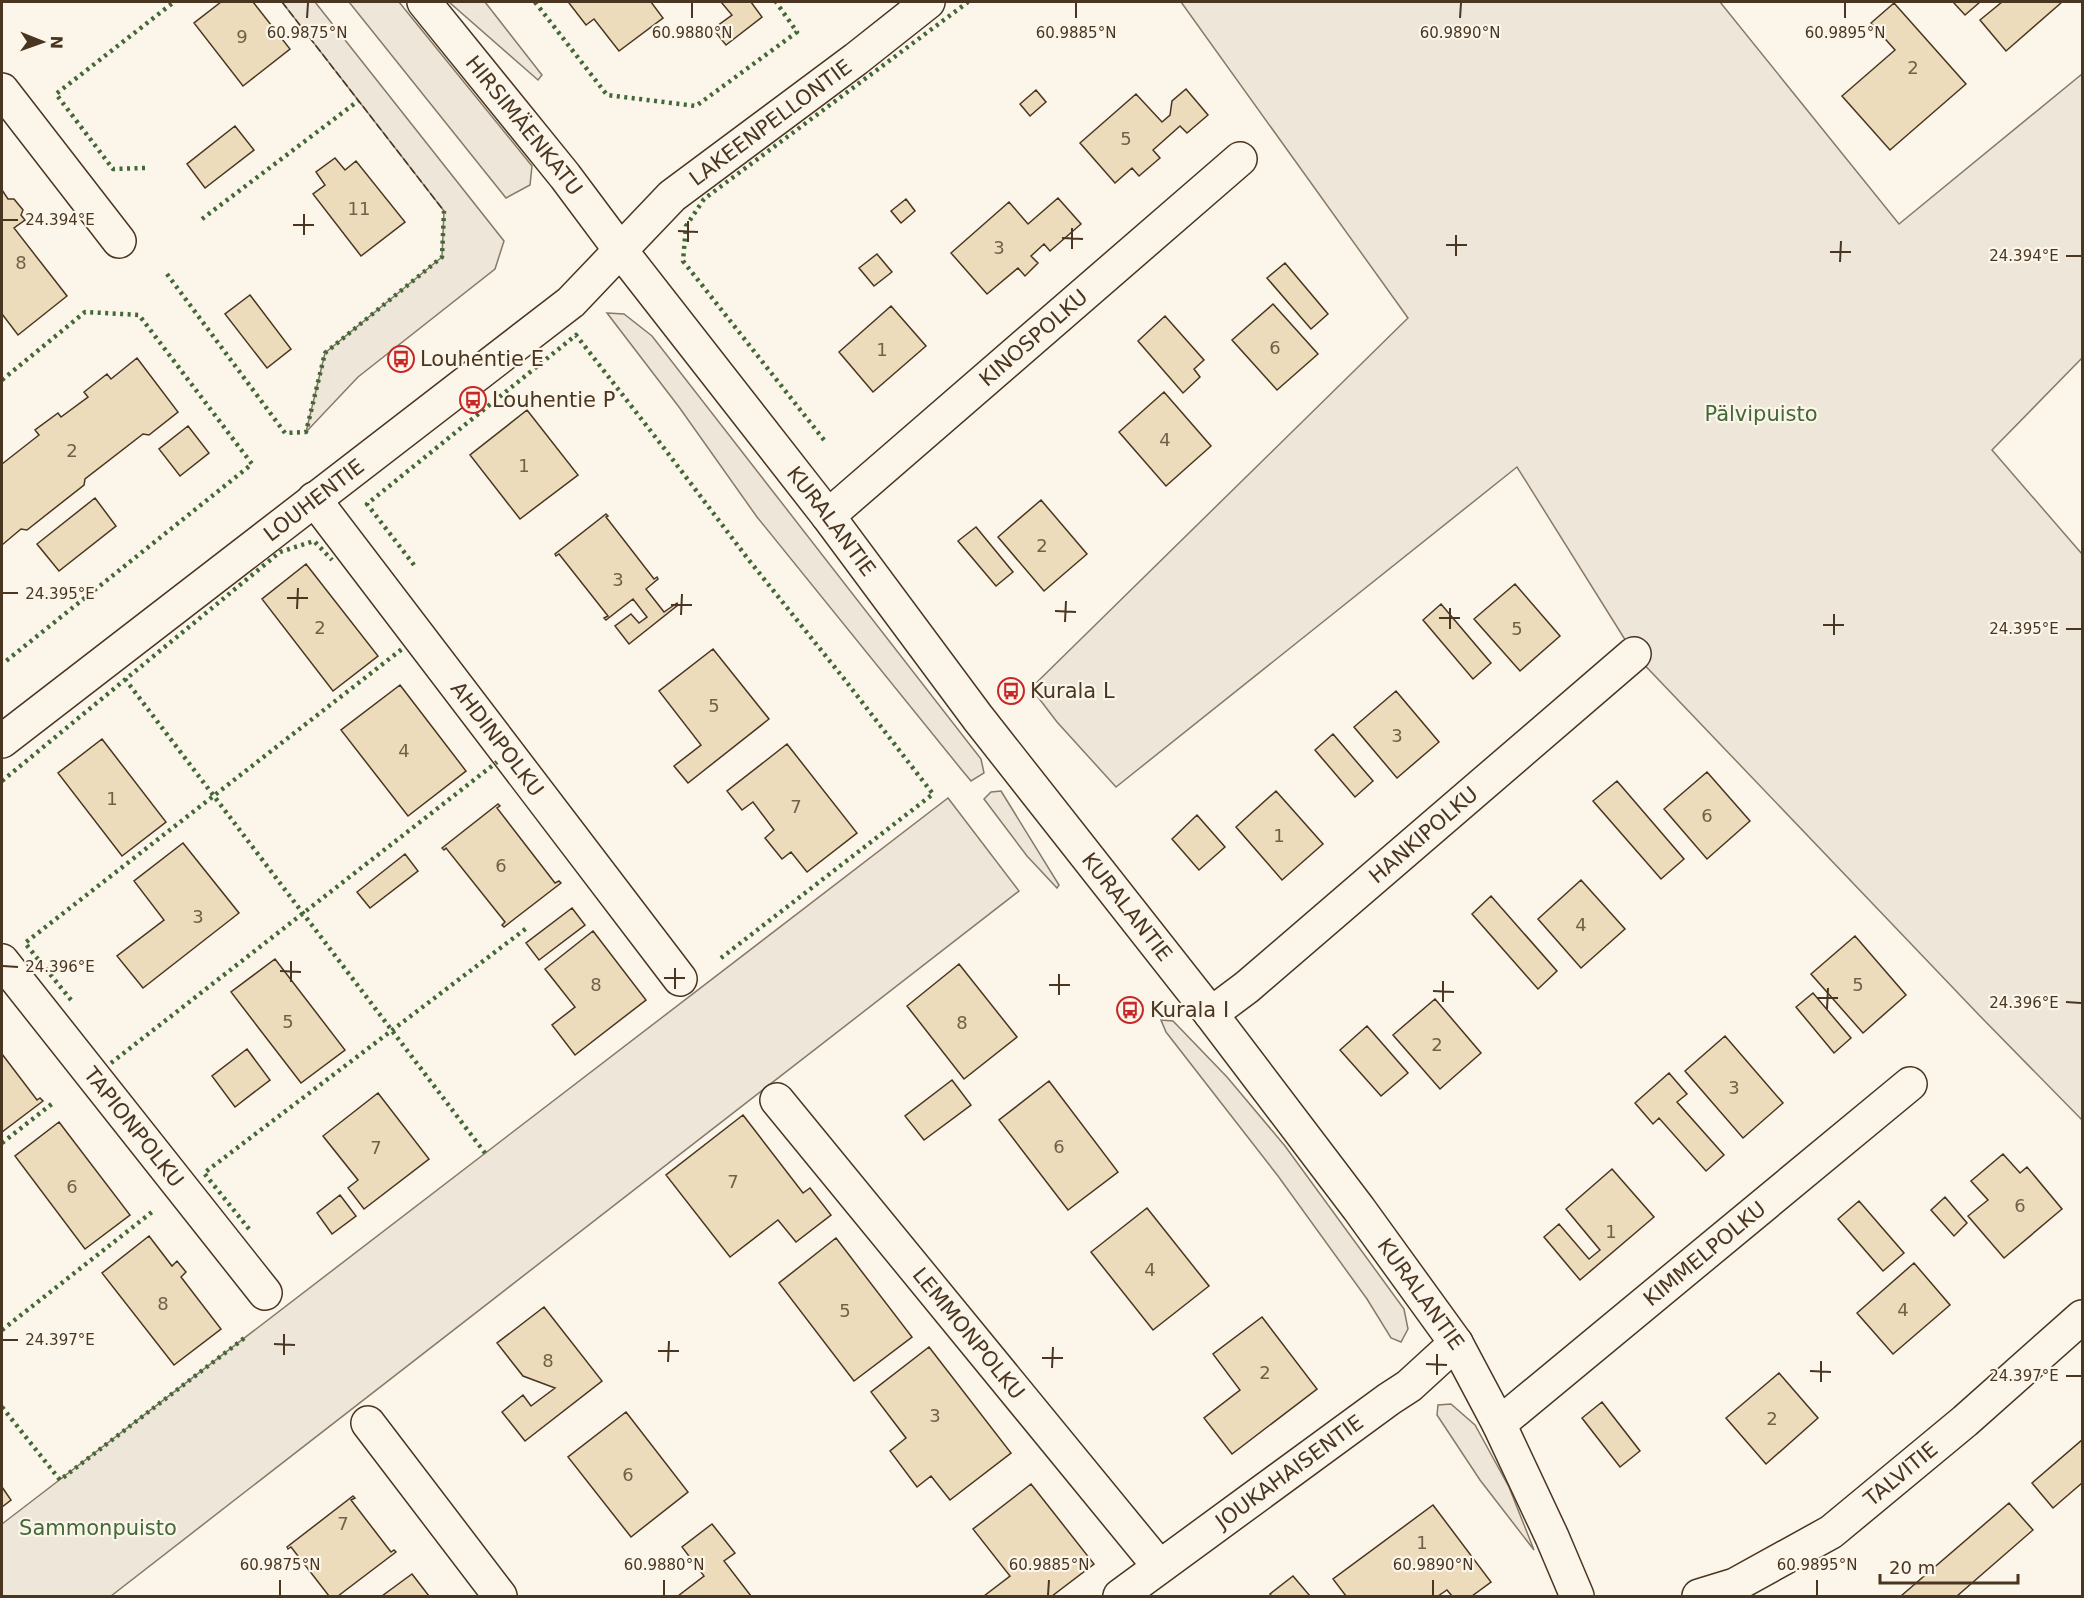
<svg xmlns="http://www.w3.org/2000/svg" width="2084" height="1598" font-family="'DejaVu Sans',sans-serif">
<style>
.green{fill:#ede6d9;stroke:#887966;stroke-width:1.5}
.building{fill:#ecdcbc;stroke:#4a3520;stroke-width:1.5}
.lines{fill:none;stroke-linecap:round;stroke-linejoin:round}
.street-casing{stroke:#4a3520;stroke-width:36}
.secondary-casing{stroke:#4a3520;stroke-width:36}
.street{stroke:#fbf6e9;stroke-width:33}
.secondary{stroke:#fbf6e9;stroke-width:33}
.hedge{stroke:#436837;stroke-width:4.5;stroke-dasharray:3 4.5;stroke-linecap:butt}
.fence{stroke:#4a3520;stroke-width:1.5;stroke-dasharray:8 3;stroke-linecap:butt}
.ticks{fill:none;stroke:#4a3520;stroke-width:2}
.labels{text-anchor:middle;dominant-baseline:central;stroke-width:4.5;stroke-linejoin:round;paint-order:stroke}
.number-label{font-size:18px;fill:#725f47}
.street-label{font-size:21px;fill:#4a3520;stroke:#fbf6e9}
.poi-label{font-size:21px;fill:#4a3520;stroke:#fbf6e9;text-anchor:start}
.park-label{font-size:21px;fill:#436837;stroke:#fbf6e9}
.ticks-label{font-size:15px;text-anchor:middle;fill:#4a3520;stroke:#fbf6e9;stroke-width:4.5;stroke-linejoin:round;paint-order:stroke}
</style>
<rect width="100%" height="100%" fill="#fbf6e9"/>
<!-- green -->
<path class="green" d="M282,2H315L504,241L495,269L358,377L306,432L325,353L442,257L444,211Z
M349,2H399L532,166L530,185L506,198Z
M449,2H485L542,75L538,80Z
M1181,2H1720L1899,224L2082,74V358L1992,450L2082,554V1120L1979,1015L1634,654L1517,467L1116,787L1057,722L1031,688L1408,318Z
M607,313L624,314L652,336L981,759L984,773L971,781L961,769L757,517L679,407Z
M1001,791L1059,885L1057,888L1027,856L984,799L991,792Z
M948,798L1019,891L111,1596H2V1524Z
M1161,1020L1173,1021L1227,1077L1285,1146L1404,1309L1408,1329L1401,1342L1391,1338L1367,1299L1278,1176L1166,1032Z
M1451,1404L1475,1425L1509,1487L1534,1550L1480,1480L1437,1415L1438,1405Z"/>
<!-- building -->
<path class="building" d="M221,2H253L290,49L243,86L194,23Z
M571,2H651L663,18L619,51L594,19L586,25L569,3Z
M721,2H751L762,17L726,45L713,29L732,15Z
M1953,2H1980L1965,15Z
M2002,2H2062L2006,51L1980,20Z
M1894,3L1966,84L1890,150L1842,96L1895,50L1871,23Z
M1186,89L1208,115L1187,133L1180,126L1153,150L1160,158L1139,176L1132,168L1115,183L1080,143L1136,94L1162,122L1170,115L1172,101Z
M1036,90L1046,102L1030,116L1020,104Z
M235,126L254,150L205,188L187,164Z
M335,158L345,170L356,161L405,222L361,256L313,194L325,185L316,172Z
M2,190L8,199H14L23,210L21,215L25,220L14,228L67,296L18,335L2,314Z
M1058,198L1081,224L1050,251L1044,244L1031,256L1038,263L1025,276L1018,268L987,294L951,253L1009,202L1028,224Z
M906,199L915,211L901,223L891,211Z
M877,254L892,272L874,286L859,268Z
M1285,263L1328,314L1311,329L1267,278Z
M250,295L291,349L267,368L225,314Z
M1273,304L1318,354L1277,390L1232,340Z
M891,306L926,346L873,392L839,352Z
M1165,316L1204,360L1194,369L1200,377L1183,393L1138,341Z
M137,358L178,412L149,435L143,434L85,479L84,485L27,530L21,529L2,545V464L39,435L35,430L58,413L61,417L88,397L84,392L107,374L111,379Z
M1164,392L1211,446L1166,486L1119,432Z
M527,410L578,475L520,519L470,455Z
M188,426L209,453L180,476L159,449Z
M95,498L116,526L59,571L37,544Z
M1041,500L1087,554L1044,591L998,537Z
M606,514L608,516L606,517L654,579L657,577L658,579L646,589L664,612L677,603L678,605L629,644L615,626L631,614L639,623L647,617L633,599L606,620L604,618L608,616L559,554L556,556L555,554Z
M976,527L1013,572L996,586L958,541Z
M306,564L378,656L333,691L262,599Z
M1515,584L1560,636L1520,671L1474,619Z
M1441,604L1491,663L1473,679L1423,620Z
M713,649L769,719L688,783L674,766L701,745L659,691Z
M400,685L466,771L408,816L341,730Z
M1396,691L1439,742L1397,778L1354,727Z
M1333,734L1373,781L1355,797L1315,750Z
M102,739L166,822L122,856L58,773Z
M787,744L857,833L807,872L791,852L782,859L765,838L774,830L753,802L742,810L727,791Z
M1707,772L1750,821L1707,859L1664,809Z
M1617,781L1684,859L1661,879L1593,801Z
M1276,791L1323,844L1282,880L1236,827Z
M498,804L500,806L497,808L555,883L559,881L561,883L504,927L502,925L505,922L446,848L444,850L442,848Z
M1197,815L1225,847L1199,870L1172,839Z
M183,843L239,913L143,988L117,956L164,920L134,881Z
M405,854L418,871L370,908L357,892Z
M1581,880L1625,929L1581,968L1538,919Z
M1491,896L1557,971L1538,989L1472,914Z
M572,908L585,925L539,960L526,943Z
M593,931L646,1000L575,1055L552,1025L575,1007L545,969Z
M1855,936L1906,995L1863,1033L1811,974Z
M275,959L345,1050L301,1083L231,992Z
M959,964L1017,1037L964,1079L907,1006Z
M1813,993L1851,1038L1834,1053L1796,1007Z
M1435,999L1481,1053L1440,1089L1393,1035Z
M1367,1026L1408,1073L1381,1096L1340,1050Z
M1725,1036L1783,1103L1743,1138L1685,1071Z
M247,1049L270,1080L235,1107L212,1076Z
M2,1054L37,1100L40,1098L43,1101L2,1132Z
M1669,1073L1687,1094L1677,1102L1724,1155L1706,1171L1659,1118L1653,1124L1635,1103Z
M952,1080L971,1105L924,1140L905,1116Z
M1049,1081L1118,1172L1068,1210L999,1120Z
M378,1093L429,1159L364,1209L348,1188L358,1180L323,1136Z
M743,1115L803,1193L810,1188L831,1215L796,1242L778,1220L730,1257L666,1175Z
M59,1122L130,1215L85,1249L15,1156Z
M2003,1154L2020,1173L2027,1167L2062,1209L2004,1258L1968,1216L1988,1200L1971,1181Z
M1612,1169L1654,1217L1580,1280L1544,1237L1559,1224L1589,1259L1600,1250L1566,1209Z
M340,1195L356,1216L332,1234L317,1213Z
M1945,1197L1967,1223L1954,1236L1931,1210Z
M1859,1201L1904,1253L1883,1271L1838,1219Z
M1147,1208L1209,1286L1153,1330L1091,1252Z
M149,1236L172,1266L177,1261L186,1272L181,1277L221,1329L174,1365L102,1273Z
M836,1238L912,1337L854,1381L779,1283Z
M1914,1263L1950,1305L1893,1354L1857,1313Z
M544,1307L602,1381L525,1441L502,1412L523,1395L531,1406L555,1388L523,1376L497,1343Z
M1262,1317L1317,1389L1232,1454L1204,1418L1240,1390L1213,1354Z
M929,1347L1011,1453L950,1500L931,1476L917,1487L890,1451L906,1438L871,1392Z
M1779,1373L1818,1418L1766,1464L1726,1418Z
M1602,1402L1640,1451L1620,1467L1582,1418Z
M626,1412L688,1492L631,1537L568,1457Z
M2082,1440V1483L2053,1508L2032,1483Z
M1031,1484L1094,1564L1052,1596H984L1010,1576L973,1529Z
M2,1487L11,1500L2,1507Z
M353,1496L355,1498L351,1500L391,1552L394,1550L396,1552L338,1596H329L291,1547L288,1549L287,1547Z
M2009,1503L2033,1530L1957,1596H1901Z
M1433,1505L1491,1582L1472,1596H1452L1447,1590L1438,1596H1346L1333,1579Z
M712,1524L735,1553L724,1561L751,1596H678L704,1576L682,1547Z
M412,1574L429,1596H382Z
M1293,1576L1310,1596H1272L1270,1594Z"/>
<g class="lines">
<defs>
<g id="street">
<path d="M2,90L119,241"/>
<path id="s1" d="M314,499L680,979"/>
<path id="s2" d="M828,516L1240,159"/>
<path id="s3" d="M2,741L571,302L672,196L856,59L928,2"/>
<path id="s4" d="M2,961L265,1293"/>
<path id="s5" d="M1211,1014L1247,987L1634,654"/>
<path id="s6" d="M777,1100L1159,1566"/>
<path d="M368,1423L500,1596"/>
<path id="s7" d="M1499,1424L1910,1084"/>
<path id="s8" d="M1120,1596L1389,1399L1409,1386L1456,1343"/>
<path id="s9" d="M1699,1596L1735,1585L1831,1532L1965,1421L2082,1317"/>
</g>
<g id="secondary">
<path id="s10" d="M424,2L565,176L621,251L828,516L978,718L1211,1014L1359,1209L1456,1343L1499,1424L1552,1537L1577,1596"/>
</g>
</defs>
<!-- street casing -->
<use href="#street" class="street-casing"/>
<!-- secondary casing -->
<use href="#secondary" class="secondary-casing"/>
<!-- street -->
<use href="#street" class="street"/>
<!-- secondary -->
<use href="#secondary" class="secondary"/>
<!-- hedge -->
<path class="hedge" d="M535,2L607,95L696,106L797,32L776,2
M145,168L113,169L56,94L174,2
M202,219L358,101
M167,274L285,433L306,432L325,353L442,257L444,211
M2,380L85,312L139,315L252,464L6,661L2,662
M824,440L683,261L686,226L704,199L968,2
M414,565L367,504L576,335L667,452L748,559L845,680L933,794L721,958
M125,679L485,1153
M2,781L280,552L314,541L332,560
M71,1000L25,943L402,649
M111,1063L497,762
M2,1143L53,1103
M249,1229L204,1173L528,927
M2,1330L152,1212
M2,1407L60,1480L247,1336"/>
<!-- fence -->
<path class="fence" d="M282,2L444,211"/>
</g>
<!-- ticks -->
<path class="ticks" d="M307,18L308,3M692,18V3M1076,18V3M1460,18L1461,3M1845,18V3M3,220H18M293,225H314M678,231L698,232M304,235V214M1062,238L1083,239M688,242V221M1446,245H1467M1072,249V228M1830,252H1851M1456,256V235M2066,256H2081M1840,262L1841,241M3,593H18M287,598H308M671,605H692M297,609L298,588M1055,611L1076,612M681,615L682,594M1439,618H1460M1065,622L1066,601M1823,625H1844M1450,629V608M2066,629H2081M1834,635V614M3,966L18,967M280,971L301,972M664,978H685M291,982V961M1049,985H1070M675,989V968M1433,991L1454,992M1059,995V974M1817,998H1838M1443,1002V981M2066,1002L2081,1003M1827,1009L1828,988M3,1340H18M274,1344L295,1345M658,1351H679M284,1355V1334M1042,1358H1063M668,1362L669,1341M1426,1364L1447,1365M1052,1368L1053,1347M1810,1371L1831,1372M1437,1375V1354M2066,1376H2081M1821,1382V1361M280,1595V1580M664,1595V1580M1048,1595L1049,1580M1433,1595V1580M1817,1595V1580"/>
<!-- icons -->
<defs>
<symbol id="bus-ring" viewBox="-11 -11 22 22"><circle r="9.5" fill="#fbf6e9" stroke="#c62828" stroke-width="1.5"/><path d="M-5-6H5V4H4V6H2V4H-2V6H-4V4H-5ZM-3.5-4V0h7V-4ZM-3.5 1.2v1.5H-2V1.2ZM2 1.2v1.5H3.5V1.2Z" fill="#c62828"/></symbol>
</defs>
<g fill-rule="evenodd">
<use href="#bus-ring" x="386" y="344" width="30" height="30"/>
<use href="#bus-ring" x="458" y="385" width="30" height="30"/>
<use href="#bus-ring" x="996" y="676" width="30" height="30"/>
<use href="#bus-ring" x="1115" y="995" width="30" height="30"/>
</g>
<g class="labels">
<!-- number labels -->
<g class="number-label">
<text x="242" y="36">9</text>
<text x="1913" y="67">2</text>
<text x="1126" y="138">5</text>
<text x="359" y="208">11</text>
<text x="999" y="247">3</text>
<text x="21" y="262">8</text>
<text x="1275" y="347">6</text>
<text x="882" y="349">1</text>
<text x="1165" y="439">4</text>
<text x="72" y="450">2</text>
<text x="524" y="465">1</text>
<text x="1042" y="545">2</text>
<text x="618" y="579">3</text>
<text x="320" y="627">2</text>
<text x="1517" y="628">5</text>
<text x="714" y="705">5</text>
<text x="1397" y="735">3</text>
<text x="404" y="750">4</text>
<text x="112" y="798">1</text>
<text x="796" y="806">7</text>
<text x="1707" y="815">6</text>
<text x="1279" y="835">1</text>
<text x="501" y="865">6</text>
<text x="198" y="916">3</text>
<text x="1581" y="924">4</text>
<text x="596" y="984">8</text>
<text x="1858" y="984">5</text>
<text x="288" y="1021">5</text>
<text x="962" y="1022">8</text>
<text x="1437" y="1044">2</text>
<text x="1734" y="1087">3</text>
<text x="1059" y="1146">6</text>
<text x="376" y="1147">7</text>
<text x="733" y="1181">7</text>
<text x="72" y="1186">6</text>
<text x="2020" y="1205">6</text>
<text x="1611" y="1231">1</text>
<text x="1150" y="1269">4</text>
<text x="163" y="1303">8</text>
<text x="1903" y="1309">4</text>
<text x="845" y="1310">5</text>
<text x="548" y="1360">8</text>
<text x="1265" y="1372">2</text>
<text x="935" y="1415">3</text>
<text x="1772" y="1418">2</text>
<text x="628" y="1474">6</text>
<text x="343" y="1523">7</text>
<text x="1422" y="1542">1</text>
</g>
<!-- street labels -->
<g class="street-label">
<text stroke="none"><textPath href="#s3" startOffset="988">LAKEENPELLONTIE</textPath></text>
<text stroke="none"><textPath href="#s10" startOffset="159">HIRSIMÄENKATU</textPath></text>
<text stroke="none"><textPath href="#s2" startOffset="272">KINOSPOLKU</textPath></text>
<text stroke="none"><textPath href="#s3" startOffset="394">LOUHENTIE</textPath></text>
<text stroke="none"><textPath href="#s10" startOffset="660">KURALANTIE</textPath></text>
<text stroke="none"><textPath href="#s1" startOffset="302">AHDINPOLKU</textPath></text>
<text stroke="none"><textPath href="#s5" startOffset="278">HANKIPOLKU</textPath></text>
<text stroke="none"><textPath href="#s10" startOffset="1146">KURALANTIE</textPath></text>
<text stroke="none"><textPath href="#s4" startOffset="212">TAPIONPOLKU</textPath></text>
<text stroke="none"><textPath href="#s7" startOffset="267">KIMMELPOLKU</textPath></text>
<text stroke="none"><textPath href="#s10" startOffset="1632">KURALANTIE</textPath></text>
<text stroke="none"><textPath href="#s6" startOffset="302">LEMMONPOLKU</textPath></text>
<text stroke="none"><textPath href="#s8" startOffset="210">JOUKAHAISENTIE</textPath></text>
<text stroke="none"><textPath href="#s9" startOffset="238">TALVITIE</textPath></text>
</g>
<!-- poi labels -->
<g class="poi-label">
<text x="420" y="359">Louhentie E</text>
<text x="492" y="400">Louhentie P</text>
<text x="1030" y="691">Kurala L</text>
<text x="1150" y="1010">Kurala I</text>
</g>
<!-- park labels -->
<g class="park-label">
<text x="1761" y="414">Pälvipuisto</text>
<text x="98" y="1528">Sammonpuisto</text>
</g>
</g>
<g class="ticks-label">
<text x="307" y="38">60.9875°N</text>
<text x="692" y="38">60.9880°N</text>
<text x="1076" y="38">60.9885°N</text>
<text x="1460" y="38">60.9890°N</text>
<text x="1845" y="38">60.9895°N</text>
<text x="60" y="225">24.394°E</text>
<text x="2024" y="261">24.394°E</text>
<text x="60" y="599">24.395°E</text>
<text x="2024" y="634">24.395°E</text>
<text x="60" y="972">24.396°E</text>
<text x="2024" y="1008">24.396°E</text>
<text x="60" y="1345">24.397°E</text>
<text x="2024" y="1381">24.397°E</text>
<text x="280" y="1570">60.9875°N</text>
<text x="664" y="1570">60.9880°N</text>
<text x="1049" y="1570">60.9885°N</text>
<text x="1433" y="1570">60.9890°N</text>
<text x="1817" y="1570">60.9895°N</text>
</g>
<!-- border -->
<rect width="2084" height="1598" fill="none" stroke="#4a3520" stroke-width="6"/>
<!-- north arrow -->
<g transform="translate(42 42) rotate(91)" stroke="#fbf6e9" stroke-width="4.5" paint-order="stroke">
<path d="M0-4.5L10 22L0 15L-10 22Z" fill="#4a3520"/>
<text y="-9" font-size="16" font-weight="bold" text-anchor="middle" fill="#4a3520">N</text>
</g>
<!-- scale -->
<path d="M1880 1574v9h138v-9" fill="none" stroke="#4a3520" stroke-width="3"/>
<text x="1889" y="1574" font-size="18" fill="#4a3520" stroke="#fbf6e9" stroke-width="4.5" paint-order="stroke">20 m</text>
</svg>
